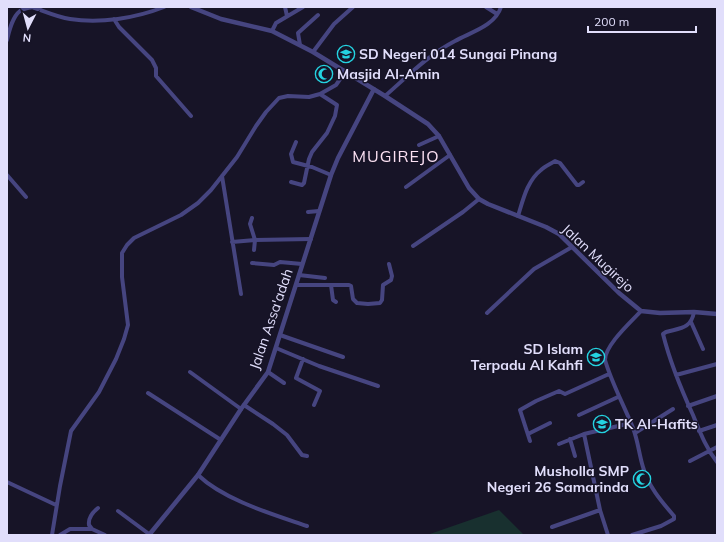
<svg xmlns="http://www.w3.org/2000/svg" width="724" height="542" font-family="Mulish,sans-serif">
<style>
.green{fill:#18302f}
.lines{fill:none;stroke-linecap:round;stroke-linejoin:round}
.minor{stroke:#464580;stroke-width:4}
.tertiary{stroke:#464580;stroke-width:4.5}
.labels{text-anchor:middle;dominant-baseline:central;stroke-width:3;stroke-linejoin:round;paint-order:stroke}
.poi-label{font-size:14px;font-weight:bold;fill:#e1defb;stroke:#171427;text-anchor:start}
.street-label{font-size:14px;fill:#e1defb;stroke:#171427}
.quarter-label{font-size:16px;letter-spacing:1px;fill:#fbe0f2;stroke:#171427}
</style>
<rect width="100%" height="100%" fill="#171427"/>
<!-- green -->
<path class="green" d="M499,510L524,535H427Z"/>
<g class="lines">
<!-- minor -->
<path class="minor" d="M32,7C44,11 57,17 70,19C100,24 136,18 164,7
M285,7L287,16
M486,7L497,14
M114,19L119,27L152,60L156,68V76L191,116
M272,31L276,23L303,7
M7,40C9,32 12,17 20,11C23,9 29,8 32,7
M300,45L298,33L318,15
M313,52L334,24L353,7
M385,96C408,76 428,55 455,41C471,32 495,26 501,7
M296,142L291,154L293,162L312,167L331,175
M419,145L439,136
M7,175L26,197
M222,176L241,294
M291,182L302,185L304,183L309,159L312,152L327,133L335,116L337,105L320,94
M406,187L450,155
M308,212L319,211
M518,216C523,200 527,181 541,170C545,166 551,164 555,161L560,163L577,185H579L583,182
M232,242L255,240L250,224L252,218
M413,246L463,212L479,199
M254,250L255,240L311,239
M252,263L274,265L280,262L302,264
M299,275L325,278
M296,285H349L351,286L353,299L357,303L368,304L380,303L382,300L383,285L391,280L392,276L389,264
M331,285L333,300L336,302
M694,312C691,329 680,328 666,332L663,334C670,362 681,389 693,415C700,432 706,448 717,462
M487,313L534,269L572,247
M691,322L703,349
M280,335L343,357
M276,348L319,366L378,386
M303,359L296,378L320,391L314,405
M190,372L241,409
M268,372L284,383
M676,375L717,364
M148,393L221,440
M244,405L273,424L287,435L302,455L307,456
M688,406L717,396
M579,415L618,397
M699,431L717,425
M635,433L673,409
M528,434L550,423
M584,434L600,510
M570,439L575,456
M530,441L520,410L536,401L559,391L565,394L609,374
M559,444L584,434L631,423
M690,461L717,447
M198,475C224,500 272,514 307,526
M7,482L56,505
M98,508C93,512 88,518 89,525L92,529L105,535
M118,511L149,534
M552,527L600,510L608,535
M52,535L60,486L71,431L99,392L116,359L124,339L128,325L122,277V253L127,245L134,238L181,215L198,203L211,190L237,157L256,126L266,112L279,98L288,96L309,97L320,94L336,85L345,72
M60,535L70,529H92
M632,535L661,526L674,519V516C662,502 648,486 643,467C639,454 638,441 633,428C624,405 612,384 605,360C605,345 631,322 641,311"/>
<!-- tertiary -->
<path class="tertiary" d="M191,7L221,19L272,31L313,52L385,96L428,124L439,136L469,188L479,199L488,204L546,227L559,234L619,293L641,311L660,313L694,312L717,314
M149,535L198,475L241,409L268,372L331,175L338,158L374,89"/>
</g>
<!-- icons -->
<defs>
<symbol id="school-ring" viewBox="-11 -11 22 22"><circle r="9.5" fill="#171427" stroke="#24d3e1" stroke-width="1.5"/><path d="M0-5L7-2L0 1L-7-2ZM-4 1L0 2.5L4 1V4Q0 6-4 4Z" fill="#24d3e1"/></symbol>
<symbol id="mosque-ring" viewBox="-11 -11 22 22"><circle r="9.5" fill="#171427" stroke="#24d3e1" stroke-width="1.5"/><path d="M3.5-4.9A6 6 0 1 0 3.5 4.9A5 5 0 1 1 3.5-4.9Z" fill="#24d3e1"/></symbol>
</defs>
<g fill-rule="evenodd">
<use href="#school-ring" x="336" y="44" width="20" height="20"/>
<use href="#mosque-ring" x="314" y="64" width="20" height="20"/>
<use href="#school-ring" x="586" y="347" width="20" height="20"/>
<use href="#school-ring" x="592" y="414" width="20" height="20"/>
<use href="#mosque-ring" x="632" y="469" width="20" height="20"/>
</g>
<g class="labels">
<!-- poi labels -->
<g class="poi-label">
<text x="359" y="54">SD Negeri 014 Sungai Pinang</text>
<text x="337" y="74">Masjid Al-Amin</text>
<text x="583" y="349" text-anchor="end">SD Islam<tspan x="583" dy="16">Terpadu Al Kahfi</tspan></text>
<text x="615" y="424">TK Al-Hafits</text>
<text x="629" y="471" text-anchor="end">Musholla SMP<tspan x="629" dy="16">Negeri 26 Samarinda</tspan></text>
</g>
<!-- street labels -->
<g class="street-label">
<text transform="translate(598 258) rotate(43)">Jalan Mugirejo</text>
<text transform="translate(271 319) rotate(-71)">Jalan Assa'adah</text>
</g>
<!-- quarter labels -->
<g class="quarter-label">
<text x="396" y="156">MUGIREJO</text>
</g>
</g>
<!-- border -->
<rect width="724" height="542" fill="none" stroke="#e1defb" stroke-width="16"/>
<!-- north arrow -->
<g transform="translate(28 28) rotate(186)" stroke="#171427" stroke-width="3" paint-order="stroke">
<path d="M0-3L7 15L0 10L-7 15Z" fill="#e1defb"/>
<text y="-6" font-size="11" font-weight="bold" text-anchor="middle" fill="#e1defb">N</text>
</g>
<!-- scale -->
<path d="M588 26v6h108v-6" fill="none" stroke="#e1defb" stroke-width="2"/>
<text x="594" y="26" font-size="12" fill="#e1defb" stroke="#171427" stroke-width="3" paint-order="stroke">200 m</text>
</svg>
